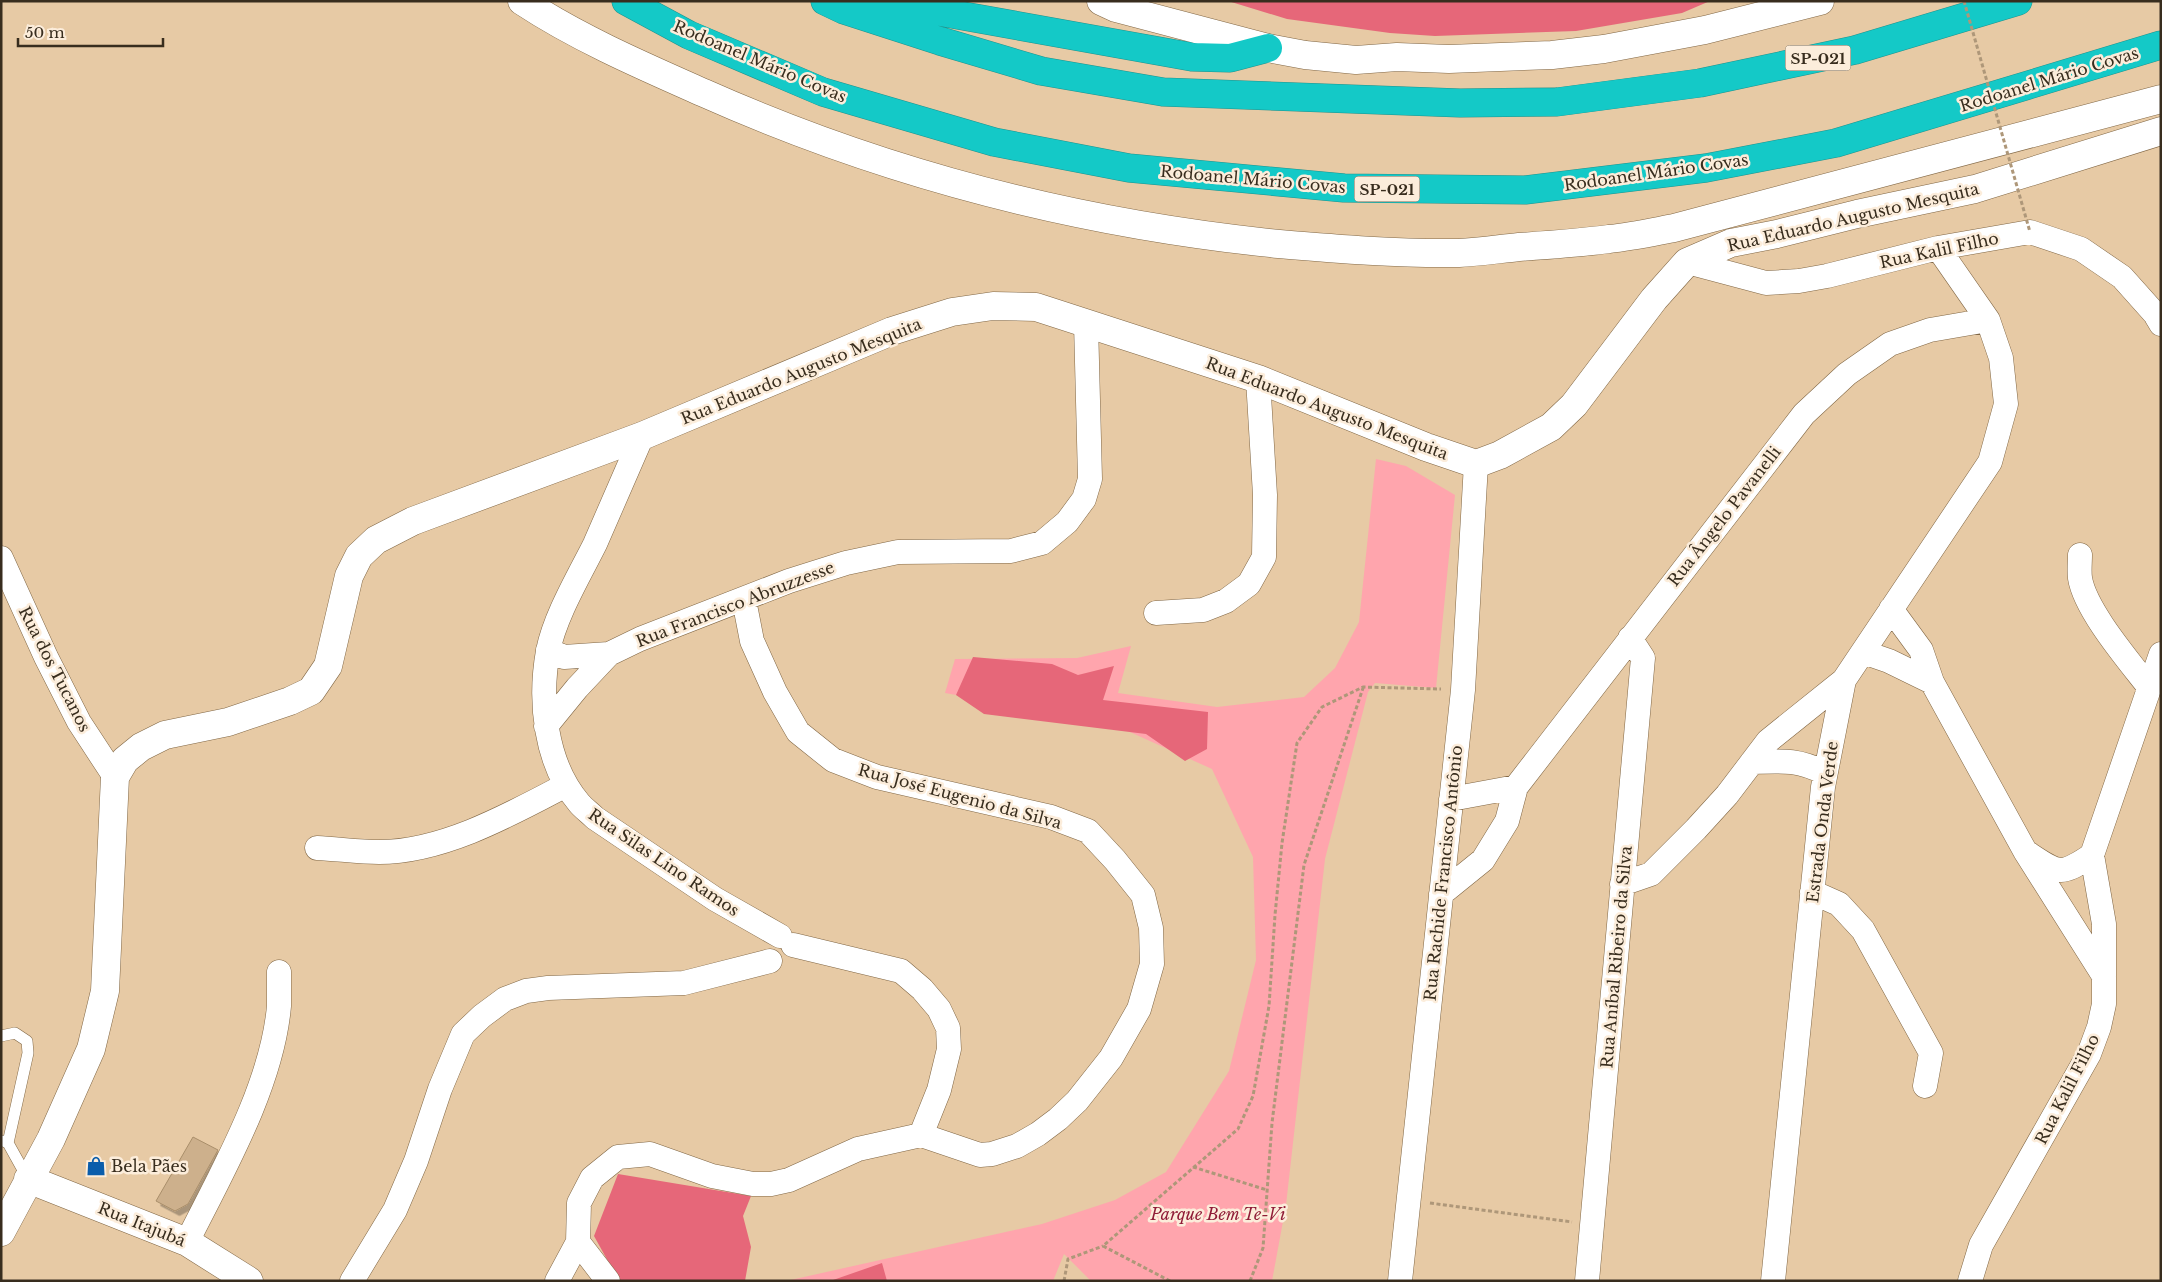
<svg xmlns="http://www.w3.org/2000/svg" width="2162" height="1282" font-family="'Libre Baskerville',serif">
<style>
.green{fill:#ffa5ad}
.forest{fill:#e66779}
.building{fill:#cdb08c;stroke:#a98e6a;filter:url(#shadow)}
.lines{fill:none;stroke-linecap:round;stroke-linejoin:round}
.lane-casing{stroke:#816745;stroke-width:12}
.street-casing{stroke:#816745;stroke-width:25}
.secondary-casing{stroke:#816745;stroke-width:29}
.highway-casing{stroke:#21928c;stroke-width:29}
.path{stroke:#ae9779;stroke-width:3;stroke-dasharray:4 2.5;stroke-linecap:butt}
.lane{stroke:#fff;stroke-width:11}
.street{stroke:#fff;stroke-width:24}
.secondary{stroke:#fff;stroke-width:28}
.highway{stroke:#14c9c7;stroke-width:28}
.path-bridge{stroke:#ae9779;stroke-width:3;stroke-dasharray:4 2.5;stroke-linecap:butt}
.labels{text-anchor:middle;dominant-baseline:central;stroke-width:5;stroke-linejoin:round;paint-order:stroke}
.shield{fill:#fceddb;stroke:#736757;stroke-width:1}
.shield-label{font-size:15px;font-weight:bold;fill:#382d1e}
.street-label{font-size:16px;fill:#382d1e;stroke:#fceddb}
.poi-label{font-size:16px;fill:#382d1e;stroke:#fceddb;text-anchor:start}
.park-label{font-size:16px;font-style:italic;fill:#901c37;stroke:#fceddb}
</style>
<defs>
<filter id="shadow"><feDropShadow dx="4.5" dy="4.5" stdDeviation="0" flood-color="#0004"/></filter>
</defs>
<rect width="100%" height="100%" fill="#e7caa5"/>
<!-- green -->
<path class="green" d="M1376,459L1406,466L1455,495L1436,688L1375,683L1368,692L1325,859L1286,1205L1272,1281H1095L1090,1280L1064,1254L1053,1281H786L1042,1224L1115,1200L1166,1172L1229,1071L1256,960L1253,857L1212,769L1110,723L945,693L955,659L1077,658L1131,646L1118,693L1217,707L1304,697L1335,668L1359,622Z"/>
<!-- forest -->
<path class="forest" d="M1228,1H1710L1682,13L1576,31L1435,36L1390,33L1287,19Z
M973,657L1052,664L1078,675L1114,666L1103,700L1208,712L1207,749L1185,761L1146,734L984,714L956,695Z
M618,1174L751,1196L743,1216L751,1247L745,1281H619L594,1236Z
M882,1263L887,1281H830L836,1279Z"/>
<!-- building -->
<path class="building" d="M193,1137L218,1150L188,1204L175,1211L156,1201Z"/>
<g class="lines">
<defs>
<path id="lane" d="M1,1036L15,1033L27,1041L28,1053L8,1143
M3,1141L8,1143L28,1179"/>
<path id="street" d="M1687,262L1766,283L1799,281L1827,276L1938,248L2030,232L2081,249L2122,277L2155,314L2161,324
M642,436C626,472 611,508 595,544C579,576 555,616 548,651C539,701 545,763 579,803C583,808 590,813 595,818L715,899L780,936
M2080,555C2080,562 2079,571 2080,578C2085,610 2129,661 2149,687
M1,558L46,657L79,722L115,777
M744,600L752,641L775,692L798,732L833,760L877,777L1051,817L1088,831L1115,860L1143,895L1151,928L1152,964L1139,1009L1111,1058L1077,1101L1058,1119L1038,1134L1017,1146L992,1154L980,1155L921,1135
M1891,609L1921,650L1932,682L2025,851L2104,976
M1156,613L1203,610L1226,601L1249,584L1264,557L1265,495L1258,379
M548,650L564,657L609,654L640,639L789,581L846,563L898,552L1011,551L1042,543L1067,522L1084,499L1090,479L1086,323
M1863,652L1889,661L1932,682
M546,726L577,688L609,654
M1752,762C1782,761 1797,759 1825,773
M1516,787L1804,414L1847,374L1890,344L1930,330L1988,320
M317,848C338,849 359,852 379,852C443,852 511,814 566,785
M2029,854C2059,874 2061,876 2092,855
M1622,884L1651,874L1696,829L1727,795L1768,741L1844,680
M1812,892L1839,904L1863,930L1931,1053L1925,1086
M1441,894L1483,860L1507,821L1516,787L1451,799
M793,945L901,971L922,989L939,1009L948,1028L949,1049L939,1090L921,1135
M187,1242C222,1172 272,1086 279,1006C279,995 279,983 279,972
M352,1281L395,1210L416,1161L440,1089L463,1034L482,1016L505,999L526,991L548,988L684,983L770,961
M557,1281L578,1242
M608,1281L578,1242L579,1203L592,1178L618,1157L650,1154L712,1176L753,1184H771L789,1180L858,1149L921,1135
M1400,1281L1463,690L1476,464
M1587,1281L1643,658L1630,638
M1773,1281L1823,787L1844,680L1990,462L2006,404L2001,358L1988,320L1938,248
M1970,1281L1981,1245L2089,1054L2099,1027L2104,1004V924L2092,855L2161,654"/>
<path id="secondary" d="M522,1C578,38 643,66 704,93C886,174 1081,224 1279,244C1338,249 1399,254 1459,253C1479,252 1499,249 1519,247C1549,245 1579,243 1609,239C1631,237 1653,232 1674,228L2161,99
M1101,1L1116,8L1268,48L1305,55L1356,60L1397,57L1449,59L1552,55L1604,49L1705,30L1820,1
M28,1179L187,1242L249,1281
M1,1232L51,1139L91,1049L105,991L115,777L125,760L141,747L165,735L228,722L290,701L311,691L328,666L349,576L359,556L376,540L413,521L642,436L892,331L952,312L993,306L1036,307L1258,379L1426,447L1476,464L1500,455L1551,427L1574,405L1654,299L1687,262L1731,243L1777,234L1857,214L1975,189L2161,131"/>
<path id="highway" d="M626,1L689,35L823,92L994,142L1129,168L1344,188L1525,190L1706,168L1836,143L2161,45
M825,1L844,10L940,41L1041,71L1163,92L1460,103L1557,102L1700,83L1855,50L2018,1
M853,8L870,4L902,5L1192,57L1230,58L1268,48"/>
</defs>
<!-- lane casing -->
<use href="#lane" class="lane-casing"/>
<!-- street casing -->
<use href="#street" class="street-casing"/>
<!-- secondary casing -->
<use href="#secondary" class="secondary-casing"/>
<!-- highway casing -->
<use href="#highway" class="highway-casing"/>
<!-- path -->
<path class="path" d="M1193,1167L1267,1190
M1430,1203L1572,1222
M1064,1281L1068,1259L1103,1246
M1170,1281L1103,1246L1238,1129L1253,1096L1269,1006L1275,915L1282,843L1297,743L1322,707L1363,687L1441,689
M1250,1281L1263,1248L1272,1123L1304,865L1363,688"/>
<!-- lane -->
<use href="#lane" class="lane"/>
<!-- street -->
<use href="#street" class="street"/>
<!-- secondary -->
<use href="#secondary" class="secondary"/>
<!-- highway -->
<use href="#highway" class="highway"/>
<!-- path-bridge -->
<path class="path-bridge" d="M1964,1L2030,232"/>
</g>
<!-- icons -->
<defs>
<symbol id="shop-bare" viewBox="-9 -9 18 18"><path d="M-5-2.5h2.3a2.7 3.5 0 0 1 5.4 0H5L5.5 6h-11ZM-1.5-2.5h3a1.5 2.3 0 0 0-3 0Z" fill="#0a5dab" stroke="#fceddb" stroke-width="2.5" paint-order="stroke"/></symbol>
</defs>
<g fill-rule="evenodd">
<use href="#shop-bare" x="82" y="1152" width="28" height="28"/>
</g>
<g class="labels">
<!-- shield labels -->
<g class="shield">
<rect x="1785.5" y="45.5" width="65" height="25" rx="4"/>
<rect x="1354.5" y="176.5" width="65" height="25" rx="4"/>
</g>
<g class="shield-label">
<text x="1818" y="58">SP-021</text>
<text x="1387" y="189">SP-021</text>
</g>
<!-- street labels -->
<g class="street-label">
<text transform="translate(760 61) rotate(23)">Rodoanel Mário Covas</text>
<text transform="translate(2049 79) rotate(-17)">Rodoanel Mário Covas</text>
<text transform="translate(1656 172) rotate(-8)">Rodoanel Mário Covas</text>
<text transform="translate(1253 179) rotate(5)">Rodoanel Mário Covas</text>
<text transform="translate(1853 217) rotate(-13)">Rua Eduardo Augusto Mesquita</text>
<text transform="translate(1939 250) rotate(-12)">Rua Kalil Filho</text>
<text transform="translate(801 371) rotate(-22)">Rua Eduardo Augusto Mesquita</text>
<text transform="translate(1327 408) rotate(21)">Rua Eduardo Augusto Mesquita</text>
<text transform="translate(1724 516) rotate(-52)">Rua Ângelo Pavanelli</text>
<text transform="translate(735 604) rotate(-21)">Rua Francisco Abruzzesse</text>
<text transform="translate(55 669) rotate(63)">Rua dos Tucanos</text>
<text transform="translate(960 796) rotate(15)">Rua José Eugenio da Silva</text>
<text transform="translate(1822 822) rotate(-83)">Estrada Onda Verde</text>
<text transform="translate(664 862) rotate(34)">Rua Silas Lino Ramos</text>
<text transform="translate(1443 873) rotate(-84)">Rua Rachide Francisco Antônio</text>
<text transform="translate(1616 957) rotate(-85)">Rua Aníbal Ribeiro da Silva</text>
<text transform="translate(2067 1089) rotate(-63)">Rua Kalil Filho</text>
<text transform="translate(142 1224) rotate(22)">Rua Itajubá</text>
</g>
<!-- poi labels -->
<g class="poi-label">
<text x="111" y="1166">Bela Pães</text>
</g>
<!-- park labels -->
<g class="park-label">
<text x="1218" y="1214">Parque Bem Te-Vi</text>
</g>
</g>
<!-- border -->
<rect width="2162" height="1282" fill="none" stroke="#382d1e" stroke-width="5"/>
<!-- scale -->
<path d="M18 38v8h145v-8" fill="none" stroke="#382d1e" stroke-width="2.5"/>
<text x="25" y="38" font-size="15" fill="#382d1e" stroke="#fceddb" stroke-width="4" paint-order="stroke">50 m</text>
</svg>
